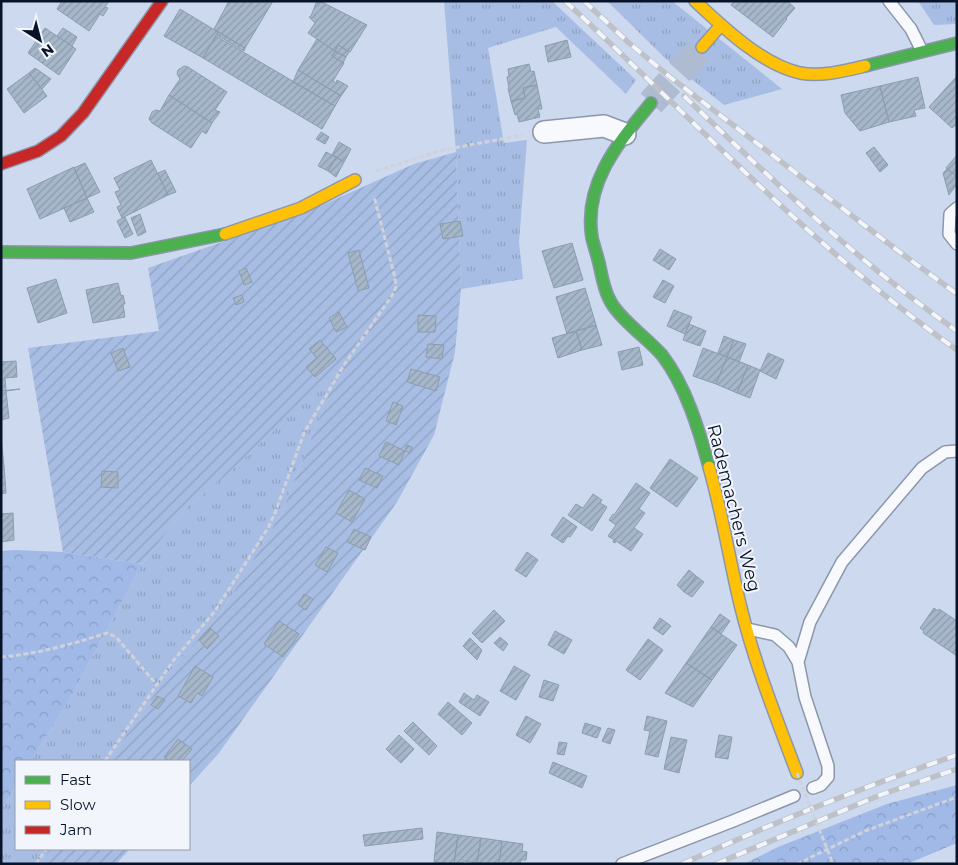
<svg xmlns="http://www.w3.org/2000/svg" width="958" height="865" font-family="Montserrat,sans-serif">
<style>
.grass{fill:url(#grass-tufts)}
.forest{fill:url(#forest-crowns)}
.garden{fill:url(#garden-furrows)}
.building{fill:url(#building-hatch);stroke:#8b9daf}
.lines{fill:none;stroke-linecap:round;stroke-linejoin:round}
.secondary-tunnel{stroke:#afbbd0;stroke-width:28;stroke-dasharray:28 14;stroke-linecap:butt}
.lane-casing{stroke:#8c97ab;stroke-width:14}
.street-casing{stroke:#8c97ab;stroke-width:24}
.fast-casing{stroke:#8c97ab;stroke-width:14}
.slow-casing{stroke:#8c97ab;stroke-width:14}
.jam-casing{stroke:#8c97ab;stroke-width:14}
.path{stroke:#cfd2da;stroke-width:3;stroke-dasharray:5 2.5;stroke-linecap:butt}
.lane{stroke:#f8f9fc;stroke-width:11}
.street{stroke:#f8f9fc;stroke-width:21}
.fast{stroke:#4caf50;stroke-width:11}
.slow{stroke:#ffc107;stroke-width:11}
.jam{stroke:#c62828;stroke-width:11}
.rail-casing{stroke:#bec1c7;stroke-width:5.5}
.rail{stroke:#f2f6fc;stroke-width:4;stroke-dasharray:11;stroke-linecap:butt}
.path-bridge{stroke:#cfd2da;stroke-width:3;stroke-dasharray:5 2.5;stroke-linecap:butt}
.labels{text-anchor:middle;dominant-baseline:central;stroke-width:4;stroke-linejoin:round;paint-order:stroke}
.street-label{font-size:18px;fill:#071329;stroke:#f2f6fc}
</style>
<defs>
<pattern id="grass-tufts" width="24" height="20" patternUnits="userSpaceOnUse" patternTransform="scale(1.25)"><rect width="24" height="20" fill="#a8bde3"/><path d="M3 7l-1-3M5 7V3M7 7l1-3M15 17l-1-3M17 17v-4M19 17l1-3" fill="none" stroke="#8fa2c3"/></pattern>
<pattern id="forest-crowns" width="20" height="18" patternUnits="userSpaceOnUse" patternTransform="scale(1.25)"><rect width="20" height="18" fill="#a0b9e7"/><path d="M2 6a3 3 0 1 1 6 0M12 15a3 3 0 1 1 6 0" fill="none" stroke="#889ec6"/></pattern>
<pattern id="garden-furrows" width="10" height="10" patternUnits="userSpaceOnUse" patternTransform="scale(1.25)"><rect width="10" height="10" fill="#a8bde3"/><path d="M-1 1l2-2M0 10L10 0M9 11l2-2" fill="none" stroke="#8fa2c3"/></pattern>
<pattern id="building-hatch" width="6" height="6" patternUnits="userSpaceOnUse" patternTransform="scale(1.25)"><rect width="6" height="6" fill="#a5b7c9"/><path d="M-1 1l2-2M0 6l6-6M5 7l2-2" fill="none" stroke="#8d9cad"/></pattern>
</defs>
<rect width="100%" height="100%" fill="#cdd9ee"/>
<!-- grass -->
<path class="grass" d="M444,1H552L636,80L626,94L556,27L488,48L504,143L527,140L519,242L523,279L461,289L456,152Z
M607,1H672L782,89L724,105L665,58Z
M918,1H957V24L934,25Z
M340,367L281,514L220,614L170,671L109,761H31L70,698L142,564L185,509L230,472Z
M16,786V849H50L40,864H1V810Z"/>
<!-- forest -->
<path class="forest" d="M15,550L63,552L142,564L70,698L31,761H16V786L1,810V551Z
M957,785V843L907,864H744L778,847L887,804Z"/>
<!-- garden -->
<path class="garden" d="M456,152L461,289L455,352L434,435L397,502L219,753L189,786V761H109L170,671L220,614L281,514L339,369L230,472L185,509L142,564L63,552L28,348L159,331L148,268L302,214L414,164Z
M50,849H130L116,864H40Z"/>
<!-- building -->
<path class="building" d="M62,1H109L105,7L108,8L103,16L100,14L89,31L57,9Z
M229,1H273L245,48L214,29Z
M320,1L367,25L350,52L338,45L335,51L308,33L315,23L309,17L311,16L316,3Z
M734,1H787L795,8L786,18L787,19L773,37L731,5Z
M180,9L218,32L203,58L164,36Z
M45,28L76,49L59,75L28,53Z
M63,28L77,37L72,46L57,36Z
M218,32L245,48L244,51L217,35Z
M216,36L335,106L322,129L203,58Z
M317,39L335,51L332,56L344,63L333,81L336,83L337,80L348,86L341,96L298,70Z
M567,40L571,57L548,62L545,46Z
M338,45L349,52L346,57L335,51Z
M335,51L346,57L343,63L332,56Z
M529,64L531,72L534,71L537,85L523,88L525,98L511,101L508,88H509L507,77L509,76L508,69Z
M184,66L188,67L227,92L215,110L220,112L212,123L169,95L180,79L177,74L178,70Z
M35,68L51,79L42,89L29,73Z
M298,70L341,96L335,106L293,82Z
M29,73L47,96L24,113L7,89Z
M957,76V124L952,128L929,107Z
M918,77L925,108L914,110L916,116L889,122L880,86Z
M537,85L542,109H538L540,117L519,122L517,114L515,115L511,101L525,98L523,88Z
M880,86L889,122L860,131L845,113L841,95Z
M169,95L212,123L206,134L202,131L191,148L152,123L149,119L152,112L156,110L160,111Z
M321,132L329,137L325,144L316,139Z
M339,142L351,149L344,162L332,155Z
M874,147L888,165L880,172L866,153Z
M326,152L336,157L328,171L318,166Z
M957,155V176L946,168Z
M336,157L344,162L336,177L328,171Z
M151,160L168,195L122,218L117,207L121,205L115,192L120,190L114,178Z
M85,163L100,192L87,198L74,168Z
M74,167L87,198L40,219L27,189Z
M947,169L957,176V184L949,195L943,173Z
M165,170L176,192L168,195L158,173Z
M87,198L94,212L70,222L64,208Z
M140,214L146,232L138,236L131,218Z
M125,217L133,234L125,238L117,221Z
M460,221L463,236L443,239L440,224Z
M572,243L583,280L554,288L542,251Z
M660,249L676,259L669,270L653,260Z
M359,250L369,288L358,291L348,253Z
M246,268L252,282L244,285L239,271Z
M56,279L67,313L38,323L27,288Z
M663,280L674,286L665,303L653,297Z
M118,283L121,296L123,295L125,304H123L125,317L93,323L86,290Z
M585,288L596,325L567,334L556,297Z
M242,295L244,302L236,305L233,298Z
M674,310L692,317L685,334L667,326Z
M339,312L347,327L336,332L329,318Z
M418,315L436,316L435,332H418Z
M689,324L706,331L700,346L683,340Z
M596,325L602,345L582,350L576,331Z
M576,331L582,350L558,358L552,338Z
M724,336L734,340L727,357L718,353Z
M320,340L336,359L315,377L306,367L317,358L309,349Z
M734,340L746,344L739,362L727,357Z
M428,344L444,345L442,359L426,357Z
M639,347L643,365L622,370L618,352Z
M123,348L130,367L118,371L111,353Z
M703,348L727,357L716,384L693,376Z
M768,353L784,360L776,379L760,371Z
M727,357L748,365L737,393L716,384Z
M16,361L17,377L5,378L6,390L1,391V362Z
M748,365L760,370L750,398L737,393Z
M411,369L440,377L436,391L407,382Z
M20,389L6,391L9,418L1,420V391Z
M393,402L403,406L396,425L386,421Z
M1,438L4,466H1Z
M386,442L405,451L399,465L379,456Z
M407,445L412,447L410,453L405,451Z
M670,459L698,478L677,507L650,488Z
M1,466H4L6,493L1,494Z
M365,468L383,476L377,488L359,480Z
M102,471L118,472V488L101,487Z
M636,483L650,493L639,509L645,513L634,528L643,534L631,551L616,541L615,543L613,542L614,540L608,536L616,525L609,520L613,514L614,515Z
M349,490L365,499L352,522L336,513Z
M593,494L602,500L600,503L607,507L592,531L568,515L576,504L583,508Z
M13,513L14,540L1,542V514Z
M563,517L577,527L570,537L568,536L563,543L551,535Z
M354,529L371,537L365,550L347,542Z
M326,547L338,553L327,572L315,565Z
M527,552L538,560L526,577L515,570Z
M689,570L696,576L684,592L677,585Z
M696,576L704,582L692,597L684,592Z
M304,594L313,599L306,610L298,605Z
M934,608L938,611L939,609L957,621V656L923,633L924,631L920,628Z
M494,610L505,621L482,643L472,633Z
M720,614L730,621L721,634L711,627Z
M660,618L671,626L663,635L653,628Z
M279,621L299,634L283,657L264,644Z
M711,627L737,645L712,680L686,663Z
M210,628L219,636L207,649L199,640Z
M555,631L572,640L564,654L548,645Z
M500,637L508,644L503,651L494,643Z
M470,638L482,650L477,660L463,646Z
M648,639L663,650L640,680L626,670Z
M686,663L712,680L693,707L665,693Z
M195,666L213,677L202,696L197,693L191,703L178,696Z
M514,666L530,675L516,700L500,691Z
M544,680L559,685L553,701L539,697Z
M464,693L474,700L477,695L489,702L480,716L459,702Z
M157,696L165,700L158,709L151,705Z
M448,702L472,723L462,735L438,714Z
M526,716L541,724L530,743L516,735Z
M647,716L667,721L658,757L645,754L650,731L644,730Z
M413,722L437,746L429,755L404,731Z
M585,723L601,728L597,738L582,733Z
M608,728L615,730L610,744L602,741Z
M399,735L414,749L401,763L386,749Z
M719,735L732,737L728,759L715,757Z
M671,737L687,740L679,773L664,769Z
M178,739L192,749L182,761H170L164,757Z
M559,742L567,743L564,755L557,754Z
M553,762L587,776L582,788L549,773Z
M422,828L423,839L365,846L363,835Z
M437,832L458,835L454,864L434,862Z
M458,835L481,838L477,863L463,861V864H454Z
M481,838L502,841L499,864L477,863Z
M502,841L523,844L522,851L527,852L526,860H521L520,864H499Z"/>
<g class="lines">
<!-- secondary-tunnel -->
<path class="secondary-tunnel" d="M651,103L702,47"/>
<defs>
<path id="lane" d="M889,1L911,29L922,51
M957,208L950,214L949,234L957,244
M748,629L775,635L789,647L798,662L805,697L828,766V777L821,785L813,788
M798,662L810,622L842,562L922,468L945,452L957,451
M622,864L733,821L794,796"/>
<path id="street" d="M544,132L604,126L625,134"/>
<path id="fast" d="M865,66L957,43
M651,103C619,142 583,183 592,238C594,246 597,255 599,263C602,277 605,295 614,307C627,325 647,338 662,355C686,386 699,430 709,467
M1,252L131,253L225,234"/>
<path id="slow" d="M695,1C723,27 761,64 800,73C821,77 844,71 865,66
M702,47L721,25
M225,234L301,208L355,180
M709,467C722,512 729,558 740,604C754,662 776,717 797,773"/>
<path id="jam" d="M1,164L38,151L61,136L83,113L162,1"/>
</defs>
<!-- lane casing -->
<use href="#lane" class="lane-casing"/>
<!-- street casing -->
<use href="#street" class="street-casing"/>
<!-- fast casing -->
<use href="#fast" class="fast-casing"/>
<!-- slow casing -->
<use href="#slow" class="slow-casing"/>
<!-- jam casing -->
<use href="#jam" class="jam-casing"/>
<!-- path -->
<path class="path" d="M376,171L443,150L523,135
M1,657C37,654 73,644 107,633L116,637L157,685
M105,761L173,661L215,611L268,528L275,513L304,433L344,365L393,294L396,287L395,278L374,196
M36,864L46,849
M797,864L865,831L957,797"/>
<!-- lane -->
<use href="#lane" class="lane"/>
<!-- street -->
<use href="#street" class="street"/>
<!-- fast -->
<use href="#fast" class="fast"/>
<!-- slow -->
<use href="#slow" class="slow"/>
<!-- jam -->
<use href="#jam" class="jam"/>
<defs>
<path id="rail" d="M565,1C694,120 814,249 957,350
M584,1L629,43L670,77L897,250L957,294
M684,96C771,179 858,262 957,331
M682,864C772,823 863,787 957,755
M716,864L880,795L957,769"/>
</defs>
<!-- rail casing -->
<use href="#rail" class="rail-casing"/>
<!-- rail -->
<use href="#rail" class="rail"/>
<!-- path-bridge -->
<path class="path-bridge" d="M797,773L833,864"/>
</g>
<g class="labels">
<!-- street labels -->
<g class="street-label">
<text transform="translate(734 508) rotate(76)">Rademachers Weg</text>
</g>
</g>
<!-- border -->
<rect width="958" height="865" fill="none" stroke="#071329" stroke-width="5"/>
<!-- legend -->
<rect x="15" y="760" width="175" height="90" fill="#f2f6fc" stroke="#949ba8"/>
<rect x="25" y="776" width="25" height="8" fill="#4caf50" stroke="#949ba8"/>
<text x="60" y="785" font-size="15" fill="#071329">Fast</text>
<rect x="25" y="801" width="25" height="8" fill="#ffc107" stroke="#949ba8"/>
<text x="60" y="810" font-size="15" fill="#071329">Slow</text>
<rect x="25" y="826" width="25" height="8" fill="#c62828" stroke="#949ba8"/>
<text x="60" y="835" font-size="15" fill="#071329">Jam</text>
<!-- north arrow -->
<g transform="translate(40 40) rotate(144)" stroke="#f2f6fc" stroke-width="4" paint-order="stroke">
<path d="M0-4L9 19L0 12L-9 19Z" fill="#071329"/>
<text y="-8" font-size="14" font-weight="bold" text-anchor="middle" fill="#071329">N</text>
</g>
</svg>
